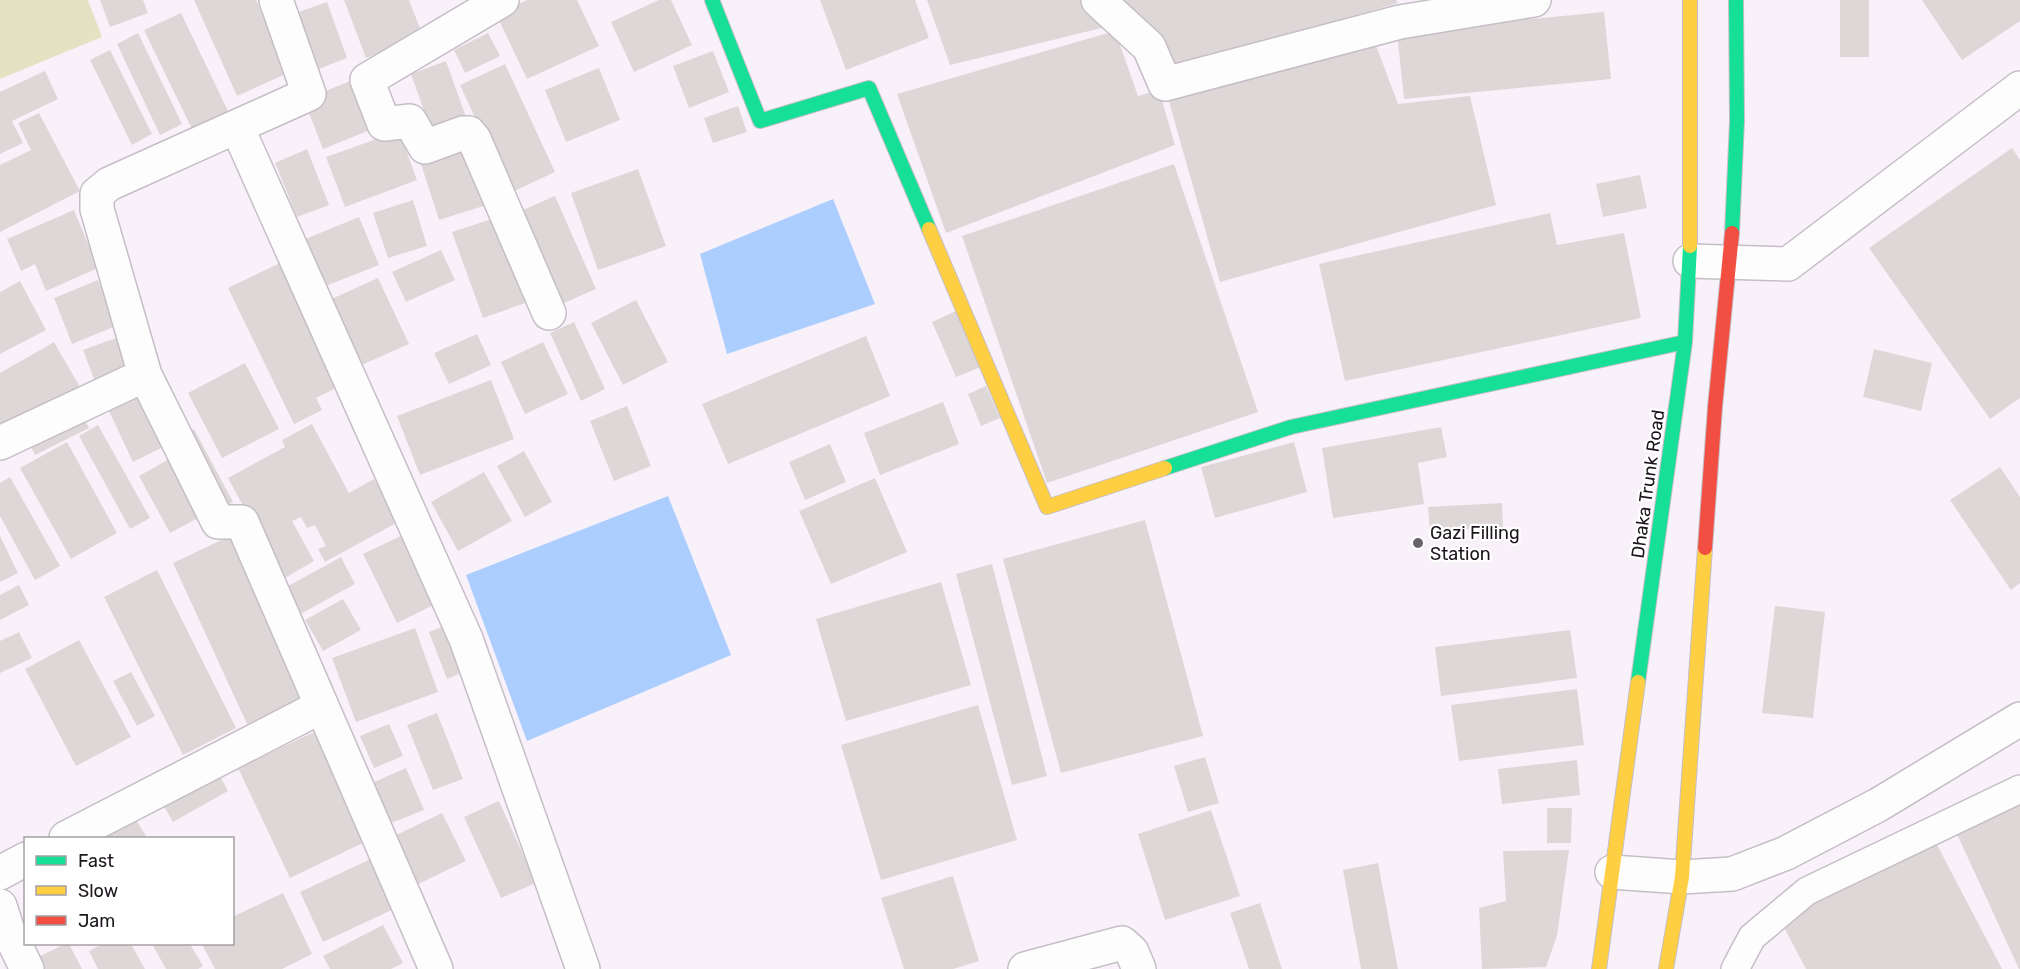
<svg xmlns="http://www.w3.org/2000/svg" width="2020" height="969" font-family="Rubik,sans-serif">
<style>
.green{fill:#e3e3c4}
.water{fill:#accefe}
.building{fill:#ded7d7}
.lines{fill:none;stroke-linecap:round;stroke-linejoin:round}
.lane-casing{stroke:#c5bec6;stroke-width:30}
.street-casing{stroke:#c5bec6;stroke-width:36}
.fast-casing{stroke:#c5bec6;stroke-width:16}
.slow-casing{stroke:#c5bec6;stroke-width:16}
.jam-casing{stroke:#c5bec6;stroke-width:16}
.lane{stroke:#fefdfe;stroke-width:27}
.street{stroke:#fefdfe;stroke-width:33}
.fast{stroke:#16e098;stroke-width:14}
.slow{stroke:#ffcf43;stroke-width:14}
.jam{stroke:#f24e42;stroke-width:14}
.poi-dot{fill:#69626a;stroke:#fff;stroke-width:2}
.labels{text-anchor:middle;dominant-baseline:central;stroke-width:4.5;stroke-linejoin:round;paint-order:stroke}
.street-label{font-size:18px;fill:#1b151c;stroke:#fff}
.poi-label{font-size:18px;fill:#1b151c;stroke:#fff;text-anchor:start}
</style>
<rect width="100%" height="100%" fill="#f9f1fa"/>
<!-- green -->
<path class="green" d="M0,0H88L102,37L0,79Z"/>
<!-- water -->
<path class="water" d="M833,199L875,304L727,354L700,254Z
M668,496L731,655L527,741L466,575Z"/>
<!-- building -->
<path class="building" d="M100,0H143L148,13L110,27Z
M194,0H256L288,73L237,96Z
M344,0H409L423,36L366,58Z
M527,0H577L599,46L527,79L496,14Z
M659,0H671L692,45L634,72L611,22Z
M820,0H915L929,38L846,70Z
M927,0H1084L1114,25L950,65Z
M1115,0H1396L1398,3L1172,68Z
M1840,0H1869V57H1840Z
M1922,0H2020V21L1962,60Z
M327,2L347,58L311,72L290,15Z
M1604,12L1611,79L1404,99L1397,32Z
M181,13L228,111L192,129L144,30Z
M1115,31L1138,96L1159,90L1175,145L946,233L897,94Z
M138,33L182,124L160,135L117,44Z
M488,33L500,56L465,73L454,50Z
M1374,40L1398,104L1470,96L1496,205L1220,282L1168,98Z
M110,50L152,134L132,145L90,60Z
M713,51L729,92L689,108L673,66Z
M446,61L466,117L431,130L411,74Z
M505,64L555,172L510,193L460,85Z
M599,68L620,120L566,142L545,90Z
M45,71L58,99L12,121L23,143L0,154V92Z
M350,81L370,130L323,149L304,100Z
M738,106L747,132L713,143L704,118Z
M39,113L80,191L0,232V165L31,150L18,123Z
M399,131L417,180L345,207L326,157Z
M471,141L493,203L439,220L419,158Z
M2012,148L2020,160V398L1990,419L1869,248Z
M307,149L329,205L297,217L275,163Z
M1174,164L1258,412L1047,483L962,236Z
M638,169L666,246L598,270L571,193Z
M1640,175L1647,208L1603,217L1596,184Z
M555,196L596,289L557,306L516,213Z
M413,200L427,246L388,258L373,213Z
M74,210L98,268L46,291L35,264L21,271L7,239Z
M1550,213L1557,245L1624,233L1641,318L1345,381L1319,264Z
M359,217L379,265L323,287L303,240Z
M498,217L528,302L483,318L452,232Z
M441,250L455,280L406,302L392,272Z
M286,260L346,383L316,398L322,410L294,424L228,288Z
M378,278L409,344L357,367L327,301Z
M98,280L116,326L72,344L54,298Z
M20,281L46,330L0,354V292Z
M636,300L668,362L623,385L591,323Z
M956,311L981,367L956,377L932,322Z
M574,322L605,389L581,401L550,333Z
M477,334L491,365L449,384L434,353Z
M866,336L890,396L728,464L702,404Z
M119,337L132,371L96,384L83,350Z
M54,342L81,389L5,433L0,423V373Z
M543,342L568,394L525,414L501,362Z
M1874,349L1932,363L1921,411L1863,397Z
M245,363L279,429L222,458L188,393Z
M491,380L514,439L420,475L397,416Z
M986,386L1000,418L981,426L968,394Z
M144,389L171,443L133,462L107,407Z
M943,402L959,444L880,475L864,433Z
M627,406L651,466L614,481L590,421Z
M79,409L89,428L35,455L25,436Z
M312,424L349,493L374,479L398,522L325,562L318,549L326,546L315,525L307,528L301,517L292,521L314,561L283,579L228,478L285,447L282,440Z
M98,425L150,518L130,529L79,436Z
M1441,427L1447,457L1418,463L1424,504L1333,518L1322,448Z
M194,429L233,502L221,509L181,436Z
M67,442L117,533L71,559L20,468Z
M1294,442L1307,492L1215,518L1201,467Z
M830,444L846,482L805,500L789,462Z
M524,451L552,502L525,517L497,466Z
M171,458L202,516L170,533L139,476Z
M2000,467L2020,497V583L2011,590L1950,500Z
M484,472L512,521L458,551L431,502Z
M10,477L60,566L35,580L0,516V483Z
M875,478L907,552L831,584L799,511Z
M1502,503L1503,527L1430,531L1428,507Z
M1145,520L1203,736L1061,773L1003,559Z
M409,532L442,601L397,623L363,554Z
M234,534L307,696L247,724L173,563Z
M0,536L18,573L0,582Z
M341,557L355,584L295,617L281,590Z
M992,564L1047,776L1012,785L956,574Z
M157,570L236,728L183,755L104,597Z
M941,582L971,685L846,721L816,619Z
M19,585L29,605L0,620V595Z
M343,599L361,630L323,651L305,620Z
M1775,606L1825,612L1813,718L1762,713Z
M447,625L464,672L447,679L429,632Z
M415,628L438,692L356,722L332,658Z
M1570,630L1577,678L1441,696L1435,647Z
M19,632L32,658L0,673V641Z
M79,640L131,737L76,766L25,669Z
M131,672L155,716L137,726L113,681Z
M1577,689L1584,745L1459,761L1451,705Z
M978,705L1017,840L881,880L841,745Z
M437,713L463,779L433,790L407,725Z
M389,724L403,756L374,768L360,736Z
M314,732L367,841L290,878L238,768Z
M1205,757L1219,803L1188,812L1174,766Z
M1577,760L1580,795L1502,804L1498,769Z
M406,768L424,810L391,823L374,782Z
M218,772L228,791L173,822L162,803Z
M499,801L536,883L501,898L464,817Z
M2020,805V969H2019L1957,834Z
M1547,808H1572L1571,843H1547Z
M1211,810L1240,896L1165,920L1138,834Z
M442,813L466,861L416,885L392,837Z
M135,818L147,838H106L105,836Z
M1933,837L2002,969H1806L1779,918Z
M1569,850L1557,936L1546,967L1482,969L1479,908L1506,901L1503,851Z
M373,858L396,908L323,942L300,892Z
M1378,863L1398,969H1361L1343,870Z
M953,876L979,961L953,969H904L881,898Z
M283,893L312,954L282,969H215L202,944H232V917Z
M1260,903L1282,969H1249L1230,913Z
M383,925L403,963L391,969H330L323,956Z
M65,944H69L82,969H44L38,957Z
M103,944H131L145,969H98L89,951Z
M152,944H190L203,966L198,969H166Z"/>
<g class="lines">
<defs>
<path id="lane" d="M1735,969L1752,937L1807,891L2020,789"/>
<path id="street" d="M276,0L309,94L109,184L97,194V209L145,375L218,522H242L436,969
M502,0L367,80L384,124L410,121L425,147L463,133H469L474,139L549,313
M1098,0L1149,47L1165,84L1400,22L1534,0
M237,127L466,639L583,969
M1690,261L1788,264L2020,88
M0,443L145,375
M66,838L322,706
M1612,872L1682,877L1732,874L1786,853L1878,805L2020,719
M0,873L26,859
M0,906L7,928L27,969
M1025,969L1122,943L1132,952L1139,969"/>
<path id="fast" d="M712,0L760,121L869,88L929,229
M1732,233L1737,121L1736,0
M1165,468L1291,427L1685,342
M1638,682L1685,342L1690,246"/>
<path id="slow" d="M1690,0V246
M929,229L1047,507L1165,468
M1599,969L1638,682
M1666,969L1682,877L1705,548"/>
<path id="jam" d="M1705,548L1715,407L1732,233"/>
</defs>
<!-- lane casing -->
<use href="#lane" class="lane-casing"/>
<!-- street casing -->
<use href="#street" class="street-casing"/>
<!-- fast casing -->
<use href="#fast" class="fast-casing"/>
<!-- slow casing -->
<use href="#slow" class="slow-casing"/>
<!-- jam casing -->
<use href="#jam" class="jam-casing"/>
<!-- lane -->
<use href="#lane" class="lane"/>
<!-- street -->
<use href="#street" class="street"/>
<!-- fast -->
<use href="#fast" class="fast"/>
<!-- slow -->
<use href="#slow" class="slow"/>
<!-- jam -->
<use href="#jam" class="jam"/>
</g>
<!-- markers -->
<circle class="poi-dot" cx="1418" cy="543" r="6"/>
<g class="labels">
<!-- street labels -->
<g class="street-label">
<text transform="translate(1648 484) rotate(-82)">Dhaka Trunk Road</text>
</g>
<!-- poi labels -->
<g class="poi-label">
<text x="1430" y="533">Gazi Filling<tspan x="1430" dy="21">Station</tspan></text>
</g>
</g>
<!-- legend -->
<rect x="24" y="837" width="210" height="108" fill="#ffffff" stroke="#a4a1a4" stroke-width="1.5"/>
<rect x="36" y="856" width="30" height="9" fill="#16e098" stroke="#a4a1a4" stroke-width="1.5"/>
<text x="78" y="867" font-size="18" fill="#1b151c">Fast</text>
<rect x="36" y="886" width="30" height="9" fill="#ffcf43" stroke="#a4a1a4" stroke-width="1.5"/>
<text x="78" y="897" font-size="18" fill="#1b151c">Slow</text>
<rect x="36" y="916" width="30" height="9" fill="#f24e42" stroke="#a4a1a4" stroke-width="1.5"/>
<text x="78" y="927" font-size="18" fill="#1b151c">Jam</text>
</svg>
